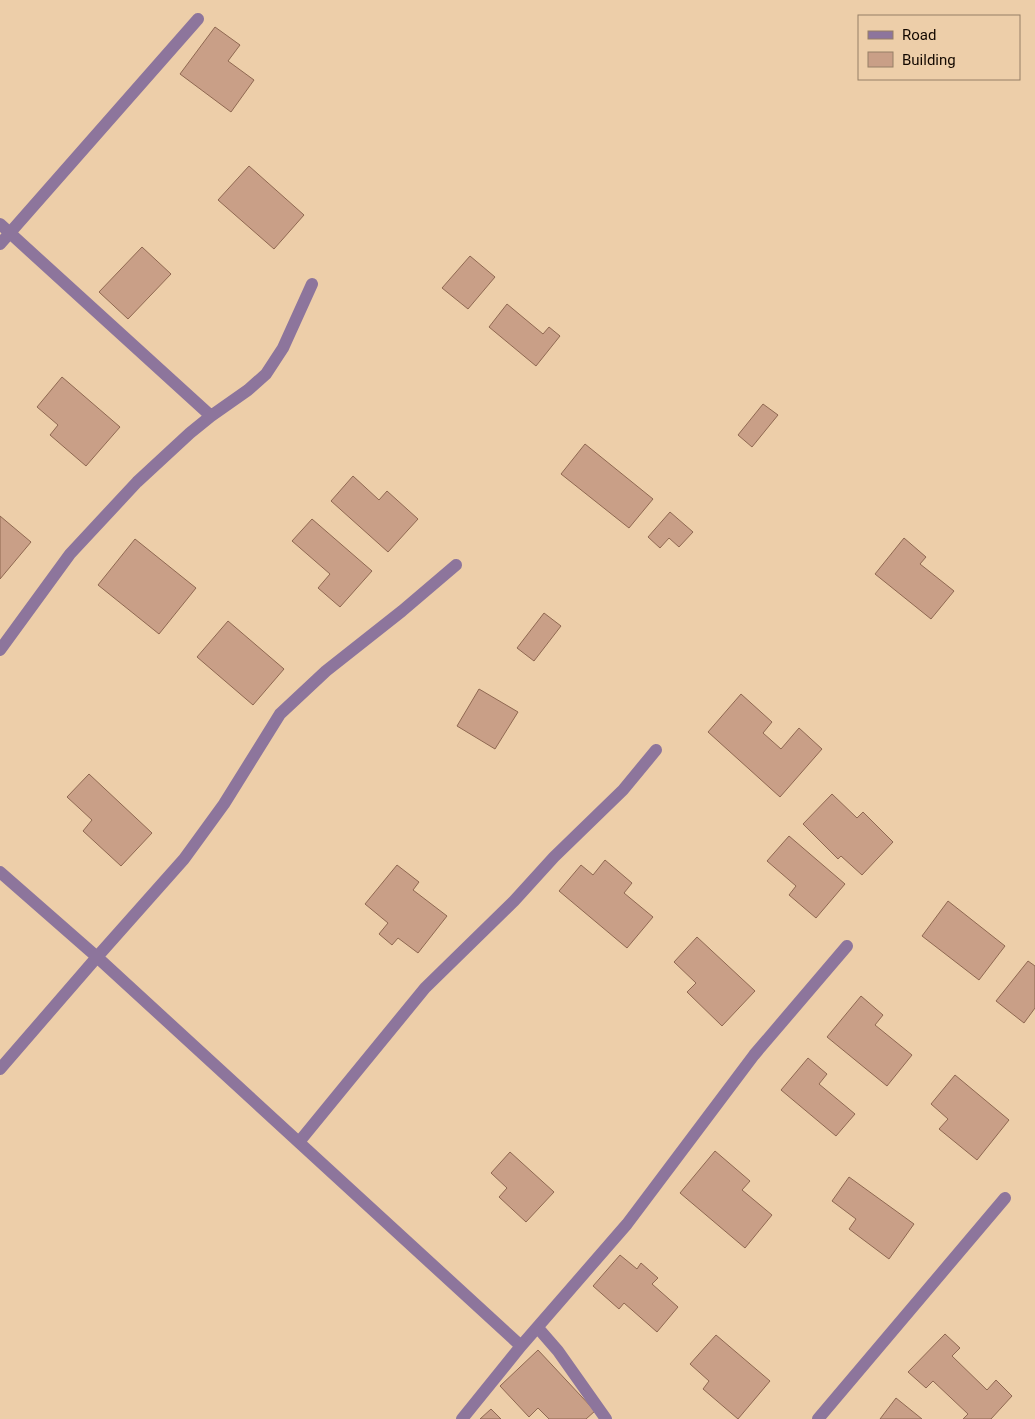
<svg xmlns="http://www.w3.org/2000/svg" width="1035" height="1419" font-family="Roboto,sans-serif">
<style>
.building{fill:#c99f87;stroke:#8f6851}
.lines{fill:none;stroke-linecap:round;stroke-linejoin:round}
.minor{stroke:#8d759c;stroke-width:12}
</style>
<rect width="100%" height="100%" fill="#edcea9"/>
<!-- building -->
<path class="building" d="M215,27L240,45L228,61L254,80L231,112L180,74Z
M249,166L304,215L274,249L218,200Z
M142,247L171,274L128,319L99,292Z
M470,256L495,277L468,309L442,288Z
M507,304L543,334L549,327L560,336L536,366L489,327Z
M62,377L120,427L86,466L50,435L58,425L37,407Z
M763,404L778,415L752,447L738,435Z
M585,444L653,499L629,528L561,474Z
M353,476L379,500L387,491L418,519L388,552L331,501Z
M670,512L693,532L679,547L669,538L660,548L648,537Z
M0,516L31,542L0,579Z
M312,519L372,571L340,607L318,588L330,574L292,541Z
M904,538L926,557L920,564L954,591L931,619L875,574Z
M135,539L196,588L159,634L98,585Z
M544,613L561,626L534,661L517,648Z
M228,621L284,669L253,705L197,657Z
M479,689L518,712L495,749L457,726Z
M741,694L772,722L763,733L781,749L799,728L822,749L780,797L708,732Z
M89,774L152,833L121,866L83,831L92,820L67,797Z
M832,794L857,818L863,812L893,842L862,875L841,856L838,859L803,824Z
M789,836L845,884L816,918L789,895L796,886L767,861Z
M605,860L632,883L624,893L653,917L627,948L559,891L581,865L593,875Z
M397,865L419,882L413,890L447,916L418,953L398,938L392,945L379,934L388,923L365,904Z
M948,901L1005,946L979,980L922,936Z
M697,937L755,991L722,1026L687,992L696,983L674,962Z
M1028,961L1035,966V1008L1024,1023L996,1001Z
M861,996L883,1015L875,1025L912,1055L887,1086L827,1037Z
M808,1058L827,1074L819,1084L855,1114L836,1136L781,1090Z
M955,1075L1009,1120L977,1160L939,1129L948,1119L931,1104Z
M715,1151L750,1181L742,1190L772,1215L745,1248L680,1193Z
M510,1152L554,1192L526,1222L499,1197L507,1188L491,1173Z
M849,1177L914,1224L889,1259L849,1229L856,1219L832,1201Z
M620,1255L637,1269L641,1263L658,1278L652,1284L678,1307L657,1332L624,1303L619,1309L593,1286Z
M945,1334L960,1348L952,1356L987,1390L996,1380L1012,1396L991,1419H963L968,1414L933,1381L926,1388L908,1372Z
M716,1335L770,1381L738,1419L703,1389L709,1381L690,1364Z
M538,1350L595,1411L586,1419H549L538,1408L529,1417L500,1386Z
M896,1398L922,1419H880Z
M491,1409L501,1419H480Z"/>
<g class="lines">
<!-- minor -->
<path class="minor" d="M0,224L211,416
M0,244L198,19
M0,650L70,554L137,482L190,433L211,416L248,390L266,374L283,348L312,284
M0,872L97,957L521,1346
M0,1069L97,957L184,859L224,804L280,714L326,671L402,611L456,565
M299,1142L425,988L514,901L554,857L623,790L656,750
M538,1328L558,1351L606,1419
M462,1419L521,1346L627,1224L754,1055L847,946
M818,1419L1005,1198"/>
</g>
<!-- legend -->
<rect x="858" y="15" width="162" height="65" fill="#edcea9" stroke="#967f66"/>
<rect x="868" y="31" width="25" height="8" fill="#8d759c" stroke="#967f66"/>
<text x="902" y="40" font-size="15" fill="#140901">Road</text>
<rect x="868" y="52" width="25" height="15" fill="#c99f87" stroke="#967f66"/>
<text x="902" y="65" font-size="15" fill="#140901">Building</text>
</svg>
